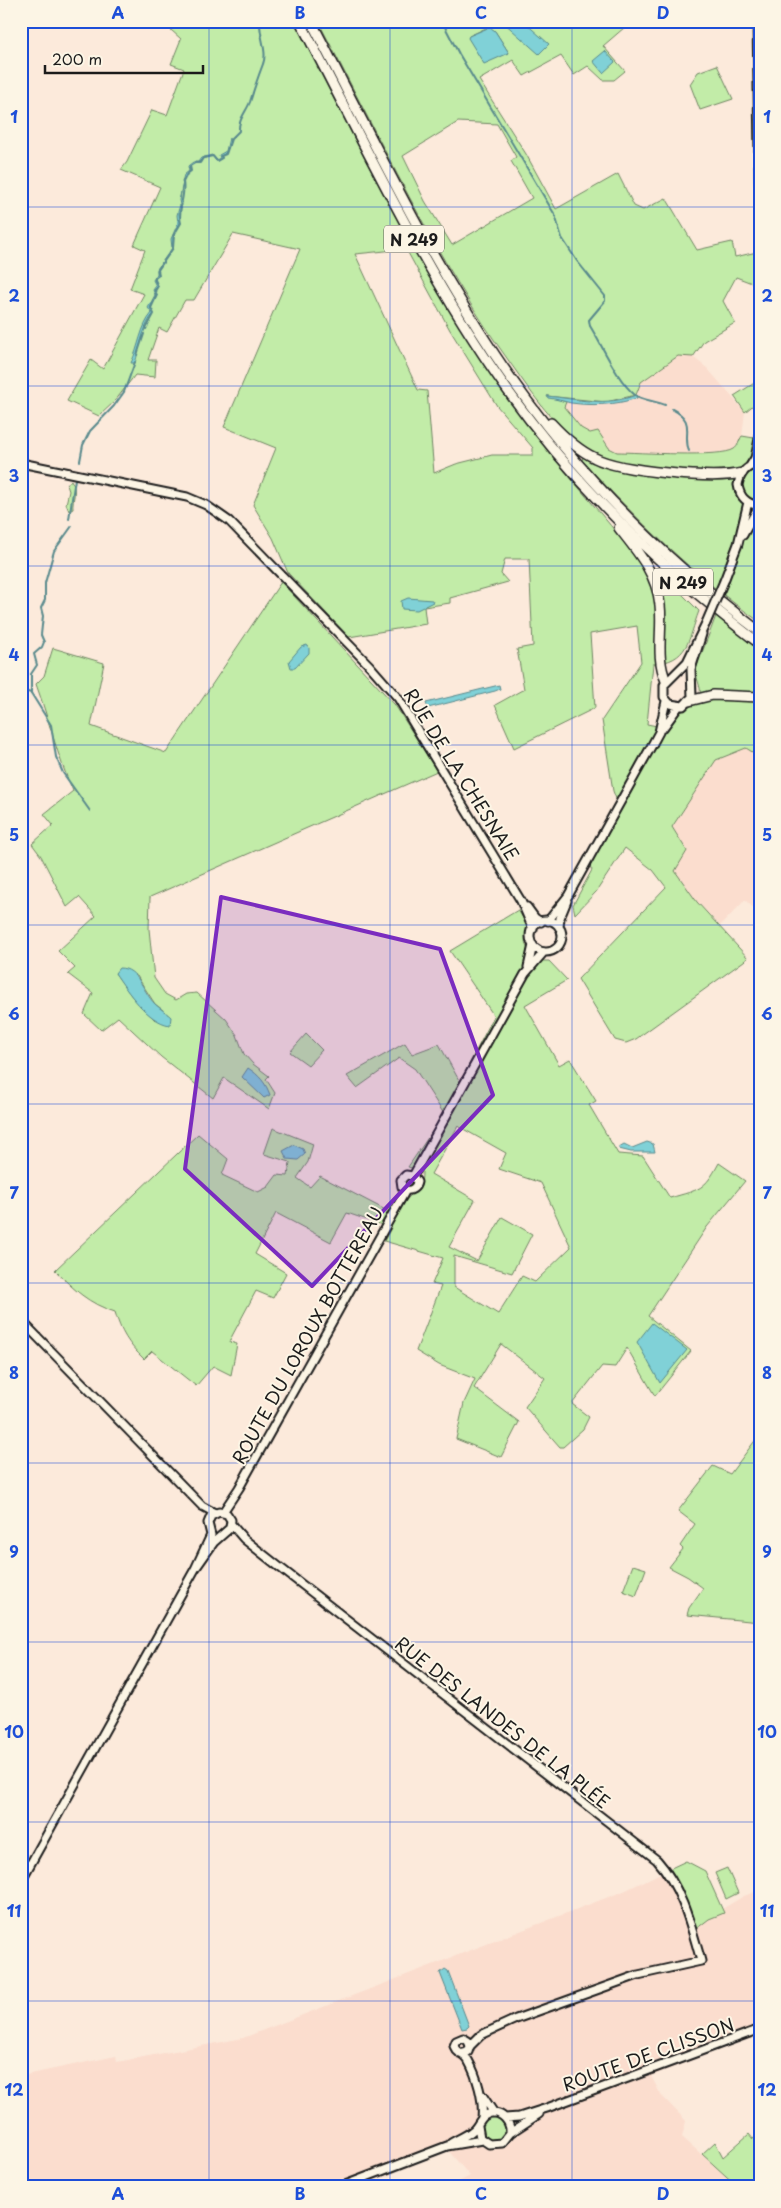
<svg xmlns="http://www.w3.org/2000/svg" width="781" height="2208" font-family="'Playpen Sans',sans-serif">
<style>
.built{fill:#fbddce}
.green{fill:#c2eca8;stroke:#6f8462;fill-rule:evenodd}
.water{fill:#80d1d7;stroke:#58898c}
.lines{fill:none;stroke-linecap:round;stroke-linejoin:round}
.stream{stroke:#58898c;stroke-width:2}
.secondary-casing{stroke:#1c1c1c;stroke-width:11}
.highway-casing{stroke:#1c1c1c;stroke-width:12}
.secondary{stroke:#fcf5e5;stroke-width:7}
.highway{stroke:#fcf5e5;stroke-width:9}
.secondary-bridge-casing{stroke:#1c1c1c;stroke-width:11;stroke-linecap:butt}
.secondary-bridge{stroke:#fcf5e5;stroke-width:7}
.marked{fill:#7b2cbf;fill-opacity:0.2;stroke:#7b2cbf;stroke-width:4;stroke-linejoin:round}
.grid{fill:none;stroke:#1d4ed8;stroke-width:1;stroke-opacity:0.55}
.labels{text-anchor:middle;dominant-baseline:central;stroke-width:4;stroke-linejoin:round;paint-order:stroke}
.shield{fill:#fcf5e5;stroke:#5f5d58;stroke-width:1}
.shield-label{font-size:16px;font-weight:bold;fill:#1c1c1c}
.street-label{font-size:18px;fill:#1c1c1c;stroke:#fcf5e5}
.neatline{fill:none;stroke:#1d4ed8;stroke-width:2}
.grid-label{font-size:16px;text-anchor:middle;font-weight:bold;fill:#1d4ed8}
</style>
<rect width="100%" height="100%" fill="#fceadb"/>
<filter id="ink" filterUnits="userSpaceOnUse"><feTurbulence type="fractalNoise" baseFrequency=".02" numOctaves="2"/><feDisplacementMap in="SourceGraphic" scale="10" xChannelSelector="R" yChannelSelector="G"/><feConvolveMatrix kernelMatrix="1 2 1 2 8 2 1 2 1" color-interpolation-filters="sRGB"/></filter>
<g filter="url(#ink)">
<!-- built -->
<path class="built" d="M678,356L693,357L708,369L745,412L742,436L735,448L730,451L700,454L617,452L609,448L598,431L590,433L581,428L564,407L566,402L606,405L637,397L641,382Z
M746,748L760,757V914L745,900L720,926L697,902L674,871L672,827L716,760Z
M669,1869L679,1887L696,1929L709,1919L724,1913L722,1909L744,1896L760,1890V2034L651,2076L661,2095L686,2121L682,2137L738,2187H460L458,2182L470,2176L446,2148L351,2187H21V2076L116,2056L117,2062L243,2038L624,1891Z"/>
<!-- green -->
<path class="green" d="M161,21H294C359,148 422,276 504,393C548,456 600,509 646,570L660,572L699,611C688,640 689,661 653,664L647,724L667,728L676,715L701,700L700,688L695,671L716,616L760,649V757L746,748L716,760L672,827L687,851L675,871L697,902L748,958L636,1039L626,1043L615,1040L578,979L666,887L653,870L625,848L596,892L575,914L573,905L592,870L588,863L620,809L613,791L602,720L641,662L637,626L590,634L595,708L514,748L495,705L524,689L517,649L533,646L529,559H505L501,574L508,582L450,598V603L424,607L426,624L349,637L288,573L273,538L253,505L276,448L224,427L300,249L233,234L194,300H185L167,332L159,328L148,360H156L155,377L135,375L115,401L99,416L67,401L91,360L103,369L144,294L130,289L145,250L134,245L160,187L121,170L127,162L152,110L167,115L184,69L171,64L181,39ZM406,249L450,330L497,406L533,448V455H492L456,464L434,473L427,391L418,390L355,254Z
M318,21H632L603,46L625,71L614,80H603L588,66L574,75L561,56L524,76L513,60L479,80L526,154L556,209L618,174L634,206L643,210L666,198L697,250L732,242L735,257L757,252V285L736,277L723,301L735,323L704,341L693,357L678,356L641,382L636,395L606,402L547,396L566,402L564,407L581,428L590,433L598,431L609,448L617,452C636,452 722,458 734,449C738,447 739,440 742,436L760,439V622C694,576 636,519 582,460L586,449C554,426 533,395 511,364C436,260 378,135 318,21ZM488,27L495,31L509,53L483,62L469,38V36ZM458,122L497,124L516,157L511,161L532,198L452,245L425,201L403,156Z
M717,65L733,99L700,110L690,84L698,72Z
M756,382L757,402L745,412L734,396Z
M71,480C78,490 72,499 73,509L69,511L66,504L69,491L67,485Z
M281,582L395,705L437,771L150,897L149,929L154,978L165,994L176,1000L186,994L197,993L226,1019L237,1035L244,1054L253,1064L269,1076L266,1079L275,1093L269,1109L224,1078L213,1098L161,1057L118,1017L101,1030L84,1014L93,993L68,974L75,968L58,951L96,916L79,897L67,907L41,856L32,844L53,825L44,814L73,791C57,756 49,720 36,684L44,676L53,648L104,663L91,726L166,753ZM115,973L137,976L155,1004L163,1010L155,1020L133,998Z
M518,910L528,926C521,947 527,950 544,961H549L567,980L525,1005L559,1065L570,1059L596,1101L589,1105L618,1154L643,1156L670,1198C700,1189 704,1191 719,1163L745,1181L707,1227L648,1316L691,1351L655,1396L627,1348L615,1367L602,1366L572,1404L589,1417L583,1429L563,1447H560L525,1407L545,1378L501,1344L474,1388L519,1422L501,1457L456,1439L464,1403L475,1379L439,1365L416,1351L441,1286L432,1284L443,1258L384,1241L391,1228L347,1213L331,1242L276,1213L255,1254L286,1273L273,1298L256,1291L232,1336L230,1342L237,1344L231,1375L213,1366L196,1386L152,1351L144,1359C128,1344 121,1332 115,1312C89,1304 73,1289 55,1270L198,1134L228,1159L222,1175L258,1192L268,1187L277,1175L288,1176L290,1162L264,1154L273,1128L313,1144L308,1162L297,1178L310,1187L320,1176L397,1216C400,1210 403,1203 408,1198C419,1187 422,1188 422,1171L408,1167L444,1114L415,1069L399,1058L357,1088L347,1076L405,1043L412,1054L439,1044L460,1082L494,1016L450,951ZM458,1126L506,1153L499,1169L541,1183L571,1247L535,1282L522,1276L498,1314L454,1287V1256L512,1273L532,1234L502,1217L477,1261L449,1247L475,1200L431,1174Z
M306,1034L322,1050L308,1065L290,1052Z
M760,1434V1622L687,1615L689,1608L703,1588L688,1577L669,1567L683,1549L680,1546L695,1524L678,1511L713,1466L730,1474Z
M633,1565L646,1569L636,1596L623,1591Z
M686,1861L705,1871L724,1913L709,1919L696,1929L679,1887L669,1869Z
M727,1868L738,1893L726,1899L715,1873Z
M482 2129a12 12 0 1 1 24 0a12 12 0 1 1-24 0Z
M749,2134L753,2139L760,2134V2187H738L702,2154L715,2142L723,2157Z"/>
<!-- water -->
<path class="water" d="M502,21H523L549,44L539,54Z
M490,27L495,31L509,53L484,64L468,38L469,36Z
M605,51L615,62L603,73L593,61Z
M229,138C231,144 227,154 221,156L222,158L216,161L212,156L202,159L198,163H194L189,167L190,171C183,176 178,197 182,205L179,213L180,223L173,235V248L157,270L158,275L155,278L158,286L154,290L156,294L150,308L154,314C144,322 139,351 135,363H131C139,347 140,327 152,313L148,308L155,295L153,290L156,286L153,280L157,274V269L172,248L171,239L178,223L177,215L180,205L179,200L183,185L182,182L184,175L189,171L188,166L193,162H198L201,158L212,155L216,160L220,158L219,155L226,151Z
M636,395L637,398C616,405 593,406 571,403C563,401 556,399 548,398L547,396C577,399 606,407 636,395Z
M408,598L432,600L433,602L417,610L402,609L401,601Z
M307,645L309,648V653L295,668H291L289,661L301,647Z
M499,685L500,689L495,691L428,708L426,703Z
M119,968C139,968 142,991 155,1004C159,1008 166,1012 171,1017L170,1025C148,1022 127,991 115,973Z
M248,1068C259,1075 266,1083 270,1095L264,1098L242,1077Z
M647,1142L653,1144L655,1152H631L619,1149V1147L624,1144L632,1148Z
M294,1145L303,1149L305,1154L298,1160L287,1159L283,1151Z
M652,1323L687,1350L660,1383L637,1342Z
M445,1969L448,1971L469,2026L467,2028L462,2029L440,1973Z"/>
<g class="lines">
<!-- stream -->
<path class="stream" d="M442,21L459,54L555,215L562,238L577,261L605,296V301L589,320L590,326C603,347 617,380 635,395C641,400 657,401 665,405
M146,329L154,314L151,308L157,295L155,291L158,286L155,281V278L159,275L158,270L173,248L174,235L181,223C177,210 186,195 183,182L187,174L191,171L190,166L195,163H200L203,158L213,156L217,161L222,158L221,156L226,154L231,139L239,131C238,120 246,112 250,102C254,89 258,77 263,64C268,52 259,35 260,21
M137,355L144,334
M672,409C697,422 682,433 689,451
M80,461L83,445L90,431L114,406L124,392L135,362
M69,519L75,479
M21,690L31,693V674L37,665L34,654L42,647L44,642L41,635L43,616L41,608L45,600V583L54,551L72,526
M31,693L51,725L56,757L63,773L90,811"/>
<defs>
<path id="secondary" d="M757,21L760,220
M21,463L187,497L206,505L229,521L370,666L398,698L521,901L533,929
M760,464C747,465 740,473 738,485C740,498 747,504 760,506
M750,466L755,458L760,434
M743,535L759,506
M724,581L738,544L748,502
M702,634L691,669L692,697L683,706L670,704L664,697V685L687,662L706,623
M663,728L679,706
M527,907L535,918L541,922
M530 936a16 16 0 1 1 32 0a16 16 0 1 1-32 0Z
M548,921L568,896L652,745L659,732L666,701
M559,927L560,918L567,901
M528,967L533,945
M413,1176L525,974L544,952
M406,1190L402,1187L401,1180L406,1175L413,1176
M406,1190C411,1191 416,1188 417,1182L413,1176
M21,1320L202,1506L215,1513
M223,1512L239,1488L406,1190
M231,1524L244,1539L278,1566L657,1860C682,1888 691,1926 701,1961L638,1975L516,2019L481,2035L470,2046L468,2052L460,2054
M21,1881L195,1569L211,1535L208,1523L211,1516L219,1512L227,1514L231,1520L230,1528L214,1542L195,1569
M470,2046L468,2041L463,2038L456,2041L454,2046C457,2054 464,2054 468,2060C477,2076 484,2100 482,2118
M482,2095L494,2113
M505,2118L519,2117L547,2108L760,2029
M510,2133L539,2114
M451,2143C458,2139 466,2136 472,2131C478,2127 479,2120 484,2116C497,2107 511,2119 510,2133L502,2143L489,2144L480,2138L478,2126
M340,2187L447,2146L482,2140"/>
<path id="highway" d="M300,21C365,145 425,274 506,388C576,486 664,571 760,644
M311,21C370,134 424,249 495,355C566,462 658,555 760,632
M551,423C564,437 578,450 595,458C620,471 714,480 742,473
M619,528C638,552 657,574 660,605C663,631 655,656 666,681
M689,701L713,695L760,697"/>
</defs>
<!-- secondary casing -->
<use href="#secondary" class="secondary-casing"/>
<!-- highway casing -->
<use href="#highway" class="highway-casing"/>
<!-- secondary -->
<use href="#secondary" class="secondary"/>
<!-- highway -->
<use href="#highway" class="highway"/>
<defs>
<path id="secondary-bridge" d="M706,623L724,581"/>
</defs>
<!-- secondary-bridge casing -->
<use href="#secondary-bridge" class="secondary-bridge-casing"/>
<!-- secondary-bridge -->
<use href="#secondary-bridge" class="secondary-bridge"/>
</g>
</g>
<!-- marked area -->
<path class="marked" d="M221,897L440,949L493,1095L312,1286L185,1169Z"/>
<!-- grid -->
<path class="grid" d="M209,21V2187M390,21V2187M572,21V2187M21,207H760M21,386H760M21,566H760M21,745H760M21,925H760M21,1104H760M21,1283H760M21,1463H760M21,1642H760M21,1822H760M21,2001H760"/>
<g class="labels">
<!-- shield labels -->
<g class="shield">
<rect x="384" y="225.5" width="60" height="27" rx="4"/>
<rect x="653" y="568.5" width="60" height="27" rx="4"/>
</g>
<g class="shield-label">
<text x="414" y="239">N 249</text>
<text x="683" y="582">N 249</text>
</g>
<!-- street labels -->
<g class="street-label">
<text transform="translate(462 774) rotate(58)">RUE DE LA CHESNAIE</text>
<text transform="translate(307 1335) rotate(-61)">ROUTE DU LOROUX BOTTEREAU</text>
<text transform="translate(503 1722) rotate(38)">RUE DES LANDES DE LA PLÉE</text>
<text transform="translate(648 2054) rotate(-20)">ROUTE DE CLISSON</text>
</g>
</g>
<!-- margin -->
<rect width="781" height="2208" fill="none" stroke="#fcf5e5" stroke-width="55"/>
<!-- scale -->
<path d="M45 65v8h158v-8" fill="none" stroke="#1c1c1c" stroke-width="2.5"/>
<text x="52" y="65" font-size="15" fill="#1c1c1c" stroke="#fcf5e5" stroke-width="4" paint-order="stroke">200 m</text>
<rect x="28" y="28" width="726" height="2152" class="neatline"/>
<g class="grid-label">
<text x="118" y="19">A</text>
<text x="300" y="19">B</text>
<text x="481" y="19">C</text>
<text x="663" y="19">D</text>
<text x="14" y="123">1</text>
<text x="767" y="123">1</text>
<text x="14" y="302">2</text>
<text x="767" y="302">2</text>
<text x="14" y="482">3</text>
<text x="767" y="482">3</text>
<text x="14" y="661">4</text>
<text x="767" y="661">4</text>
<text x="14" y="841">5</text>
<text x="767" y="841">5</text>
<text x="14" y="1020">6</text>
<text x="767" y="1020">6</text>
<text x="14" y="1199">7</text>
<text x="767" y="1199">7</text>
<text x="14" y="1379">8</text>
<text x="767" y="1379">8</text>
<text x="14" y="1558">9</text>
<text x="767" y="1558">9</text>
<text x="14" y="1738">10</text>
<text x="767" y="1738">10</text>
<text x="14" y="1917">11</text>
<text x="767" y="1917">11</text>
<text x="14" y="2096">12</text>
<text x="767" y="2096">12</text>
<text x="118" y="2200">A</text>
<text x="300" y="2200">B</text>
<text x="481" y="2200">C</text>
<text x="663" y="2200">D</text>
</g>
</svg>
